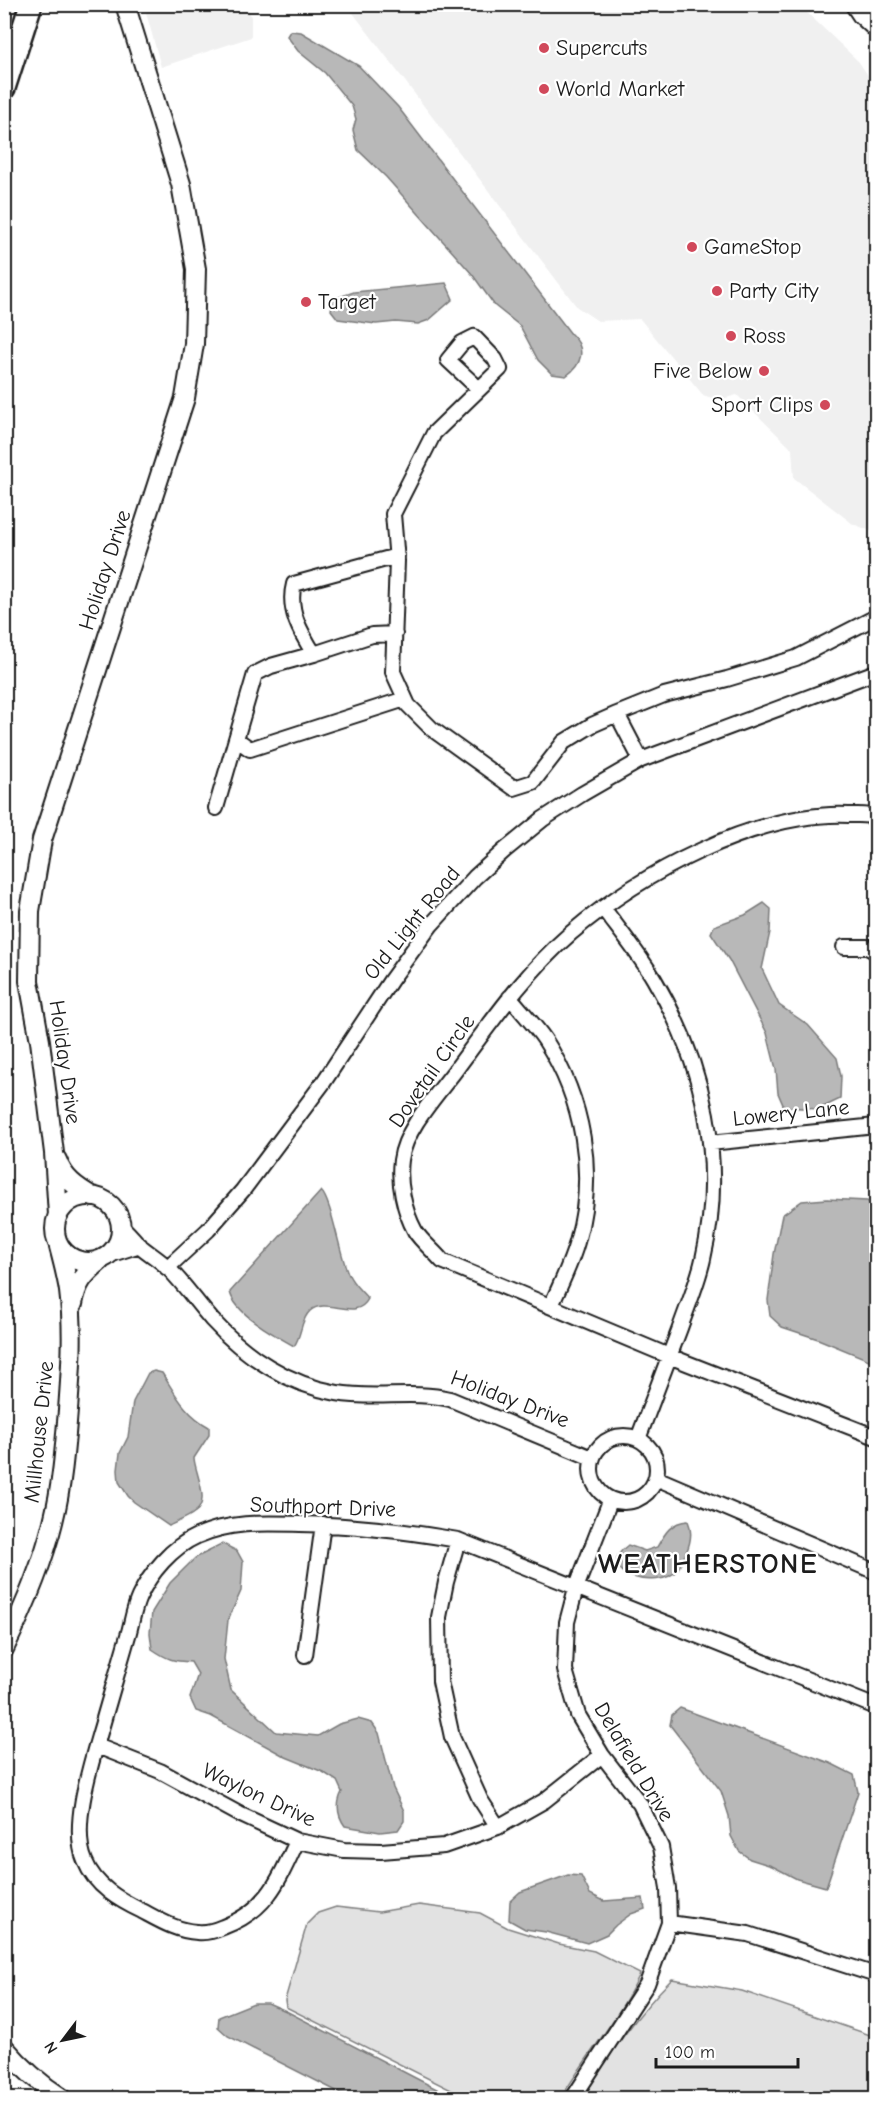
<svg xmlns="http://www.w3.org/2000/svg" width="881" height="2103" font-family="'Comic Neue',sans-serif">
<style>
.built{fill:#f0f0f0}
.green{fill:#e2e2e2;stroke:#7f7f7f;stroke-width:1.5}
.water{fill:#b8b8b8;stroke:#7a7a7a;stroke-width:1.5}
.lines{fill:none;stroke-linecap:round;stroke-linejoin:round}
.minor-casing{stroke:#1c1c1c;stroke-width:18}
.major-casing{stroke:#1c1c1c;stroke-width:22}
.highway-casing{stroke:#1c1c1c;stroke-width:26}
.minor{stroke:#fff;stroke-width:14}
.major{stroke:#fff;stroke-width:18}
.highway{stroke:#fff;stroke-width:21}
.poi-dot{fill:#d1495b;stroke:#fff;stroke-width:2}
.labels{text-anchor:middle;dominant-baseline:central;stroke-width:4.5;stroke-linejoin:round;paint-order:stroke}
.poi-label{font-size:22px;fill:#1c1c1c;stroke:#fff;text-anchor:start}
.street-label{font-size:22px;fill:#1c1c1c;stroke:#fff}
.district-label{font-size:28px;font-weight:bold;letter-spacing:1.5px;fill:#1c1c1c;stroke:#fff}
</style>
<rect width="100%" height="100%" fill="#fff"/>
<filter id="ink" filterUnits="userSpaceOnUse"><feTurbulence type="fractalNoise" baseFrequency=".0167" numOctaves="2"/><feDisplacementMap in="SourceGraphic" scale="12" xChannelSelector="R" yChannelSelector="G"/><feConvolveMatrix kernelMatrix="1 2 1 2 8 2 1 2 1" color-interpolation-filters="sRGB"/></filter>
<g filter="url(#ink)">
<!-- built -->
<path class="built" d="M144,5H247L251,17V37L161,67Z
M347,5H799L859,62L876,88V533L853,524L794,478L792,449L737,395L718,400L703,395L640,319L598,321L577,307Z"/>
<!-- green -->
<path class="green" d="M419,1905L480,1913L508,1928L559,1944L594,1951L640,1974C619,2018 586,2056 561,2098H467L286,2007L285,2000L307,1924L318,1913L336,1907L379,1912Z
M672,1979L742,1991L876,2037V2098H583C609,2055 636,2015 672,1979Z"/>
<!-- water -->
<path class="water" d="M290,31L301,32L359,66L398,107L571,334C587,348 582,365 566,376L552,374L538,360L520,326L495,306L472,274L386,177L358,150L353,130L356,119L352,106L325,73L298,51L287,36Z
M446,283L453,299L429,320L418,324L396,322L376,324L338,319L331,310L333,299L354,292Z
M764,903L771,909L770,932L762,969L779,1005L808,1025L837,1058L841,1076L840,1099L819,1109L784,1107L778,1093L776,1069L767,1033L729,960L711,933L714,926L745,915Z
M321,1191C331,1199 340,1256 348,1273C353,1285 361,1290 368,1299C356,1322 327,1296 310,1311C300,1320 302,1336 294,1346C276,1336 235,1314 230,1292Z
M827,1199L867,1201L876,1208V1363L818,1339L782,1327L770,1316L768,1300L774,1254L782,1215L802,1201Z
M154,1371L162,1373C176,1395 185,1414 209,1427V1435L194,1458C195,1473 211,1502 195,1512C188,1518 178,1521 169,1526L134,1502L128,1496L119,1482L118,1470L120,1453L128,1437L133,1402L148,1373Z
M688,1521C693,1532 691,1542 686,1553C683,1558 681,1565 677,1570C660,1592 589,1574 628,1545L645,1551L657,1547C665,1533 671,1522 688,1521Z
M223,1544L237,1551L243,1562L241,1591L228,1620L224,1659L231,1690L276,1732L318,1736L339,1724L358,1719L372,1723L379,1733L393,1788L404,1811V1821L398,1830L380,1832L345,1826C337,1815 336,1804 342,1792L337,1781L323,1772L286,1757L211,1716L196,1711L190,1698L198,1674L191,1662C173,1661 168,1660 152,1649L150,1633L152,1612L170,1583L195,1558Z
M680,1708L830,1763L854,1775L858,1792L826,1887L797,1879L772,1866L750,1859L739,1851L731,1836L729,1816L721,1791L670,1725L672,1715Z
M568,1875L581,1876L590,1894L604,1901L643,1898L645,1909L631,1914L616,1925L607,1934L587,1943L546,1932L525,1929L509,1920L510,1901L520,1892Z
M254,2003H268L286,2011L454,2098H350L228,2036L218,2027L219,2017Z"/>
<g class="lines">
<defs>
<path id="minor" d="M852,4L860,16L876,31
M860,4L876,17
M479,389L448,360L462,343L474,337L495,359L500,369L434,433L393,514L397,561L393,672L408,705L432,729L514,788L533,782L564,742L592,725L617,714L641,760
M397,556L294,584C287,610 301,633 314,654L271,666L255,674L236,739L250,749L405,699
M314,654L372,635L395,634
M617,714L664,695L727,679L796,658L876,617
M216,808L236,739
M876,817C868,814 858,815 849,815C756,811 640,874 571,933C526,972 492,1021 457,1068C438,1094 405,1128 401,1160C398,1182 404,1211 415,1231C421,1241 434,1251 442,1261L669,1356L876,1437
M603,908C620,931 639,954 654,979C704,1064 726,1161 703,1259C698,1282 688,1305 680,1328C666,1365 652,1402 638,1439
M844,947H867L876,952
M510,997C521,1011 535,1025 545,1040C583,1099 597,1173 577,1242C571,1264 560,1285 551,1306
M710,1143L876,1126
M120,1225C127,1231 133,1238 139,1245C148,1253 159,1259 168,1268C184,1284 197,1303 212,1320C245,1356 289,1385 337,1393C376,1400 412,1390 450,1399L592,1458
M109,1255L140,1245
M167,1268L208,1230L243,1190L323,1083L391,980L431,925L475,877L505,850L543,819L582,794L641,760L876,672
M591 1469a33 33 0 1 1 66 0a33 33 0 1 1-66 0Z
M656,1478L876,1572
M458,1540L446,1582L439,1617L440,1681L452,1737L480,1799L498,1827
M305,1655L323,1524
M97,1746L160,1771L239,1814L297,1841L344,1850L381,1851L444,1846L498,1827L544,1801L602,1755
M297,1841C279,1880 267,1911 223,1927C216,1930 205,1933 197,1932C177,1931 159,1920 142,1911C119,1900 95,1886 85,1861C69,1824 94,1755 105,1715C113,1688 121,1660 129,1632C132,1621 134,1608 139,1597C150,1573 172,1547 197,1536C231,1521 265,1523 300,1524C354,1525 406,1531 458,1540L876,1707
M669,1923L748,1934L876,1975
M573,2098L647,1984L669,1923L668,1888L661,1847L640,1804L602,1755L578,1715L565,1670L567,1622L576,1588L610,1501"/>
<path id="major" d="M57,1160C64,1179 76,1187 93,1197
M55 1229a33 33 0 1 1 66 0a33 33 0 1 1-66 0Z
M58,1215L54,1153L40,1041L29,981L30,911L42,840L185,398L194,344L196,269L181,184L125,4
M73,1304C77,1282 83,1276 100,1261
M4,1649C24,1608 42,1567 53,1522C62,1486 65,1447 68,1410C71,1370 74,1331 69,1291C67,1277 63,1262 59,1247
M4,2047C21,2067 40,2084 62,2098"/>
<path id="highway" d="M4,88L31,4"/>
</defs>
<!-- minor casing -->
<use href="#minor" class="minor-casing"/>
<!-- major casing -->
<use href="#major" class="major-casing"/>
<!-- highway casing -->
<use href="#highway" class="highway-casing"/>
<!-- minor -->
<use href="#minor" class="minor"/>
<!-- major -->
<use href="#major" class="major"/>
<!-- highway -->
<use href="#highway" class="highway"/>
</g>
</g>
<!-- markers -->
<g class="poi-dot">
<circle cx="544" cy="48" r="6"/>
<circle cx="544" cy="89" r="6"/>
<circle cx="692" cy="247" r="6"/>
<circle cx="717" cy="291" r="6"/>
<circle cx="306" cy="302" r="6"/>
<circle cx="731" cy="336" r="6"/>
<circle cx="764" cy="371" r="6"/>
<circle cx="825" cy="405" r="6"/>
</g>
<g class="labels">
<!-- poi labels -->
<g class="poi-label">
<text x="556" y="48">Supercuts</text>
<text x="556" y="89">World Market</text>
<text x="704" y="247">GameStop</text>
<text x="729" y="291">Party City</text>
<text x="318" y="302">Target</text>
<text x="743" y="336">Ross</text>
<text x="752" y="371" text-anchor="end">Five Below</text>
<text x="813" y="405" text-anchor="end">Sport Clips</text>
</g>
<!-- street labels -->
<g class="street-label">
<text transform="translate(105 570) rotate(-72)">Holiday Drive</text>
<text transform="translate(412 923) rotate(-51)">Old Light Road</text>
<text transform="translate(65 1062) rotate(82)">Holiday Drive</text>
<text transform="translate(432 1071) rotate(-55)">Dovetail Circle</text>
<text transform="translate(791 1113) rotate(-6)">Lowery Lane</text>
<text transform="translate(510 1399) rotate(21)">Holiday Drive</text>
<text transform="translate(39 1432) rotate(-84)">Millhouse Drive</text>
<text transform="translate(323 1507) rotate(2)">Southport Drive</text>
<text transform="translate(634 1762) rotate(59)">Delafield Drive</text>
<text transform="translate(259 1795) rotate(25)">Waylon Drive</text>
</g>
<!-- district labels -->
<g class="district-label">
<text x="708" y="1564">WEATHERSTONE</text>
</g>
</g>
<!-- margin -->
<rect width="881" height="2103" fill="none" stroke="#fff" stroke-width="24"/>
<rect x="12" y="12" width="857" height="2079" fill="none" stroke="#1c1c1c" stroke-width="2" filter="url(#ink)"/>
<!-- north arrow -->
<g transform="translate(63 2040) rotate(238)" stroke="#ffffff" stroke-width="4.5" paint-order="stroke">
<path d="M0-4.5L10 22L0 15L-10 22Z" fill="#1c1c1c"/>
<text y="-9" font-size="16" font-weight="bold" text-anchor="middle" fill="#1c1c1c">N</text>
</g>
<!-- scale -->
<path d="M656 2058v9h142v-9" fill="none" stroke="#1c1c1c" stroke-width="3"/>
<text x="665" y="2058" font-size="18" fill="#1c1c1c" stroke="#ffffff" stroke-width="4.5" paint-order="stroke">100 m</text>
</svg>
